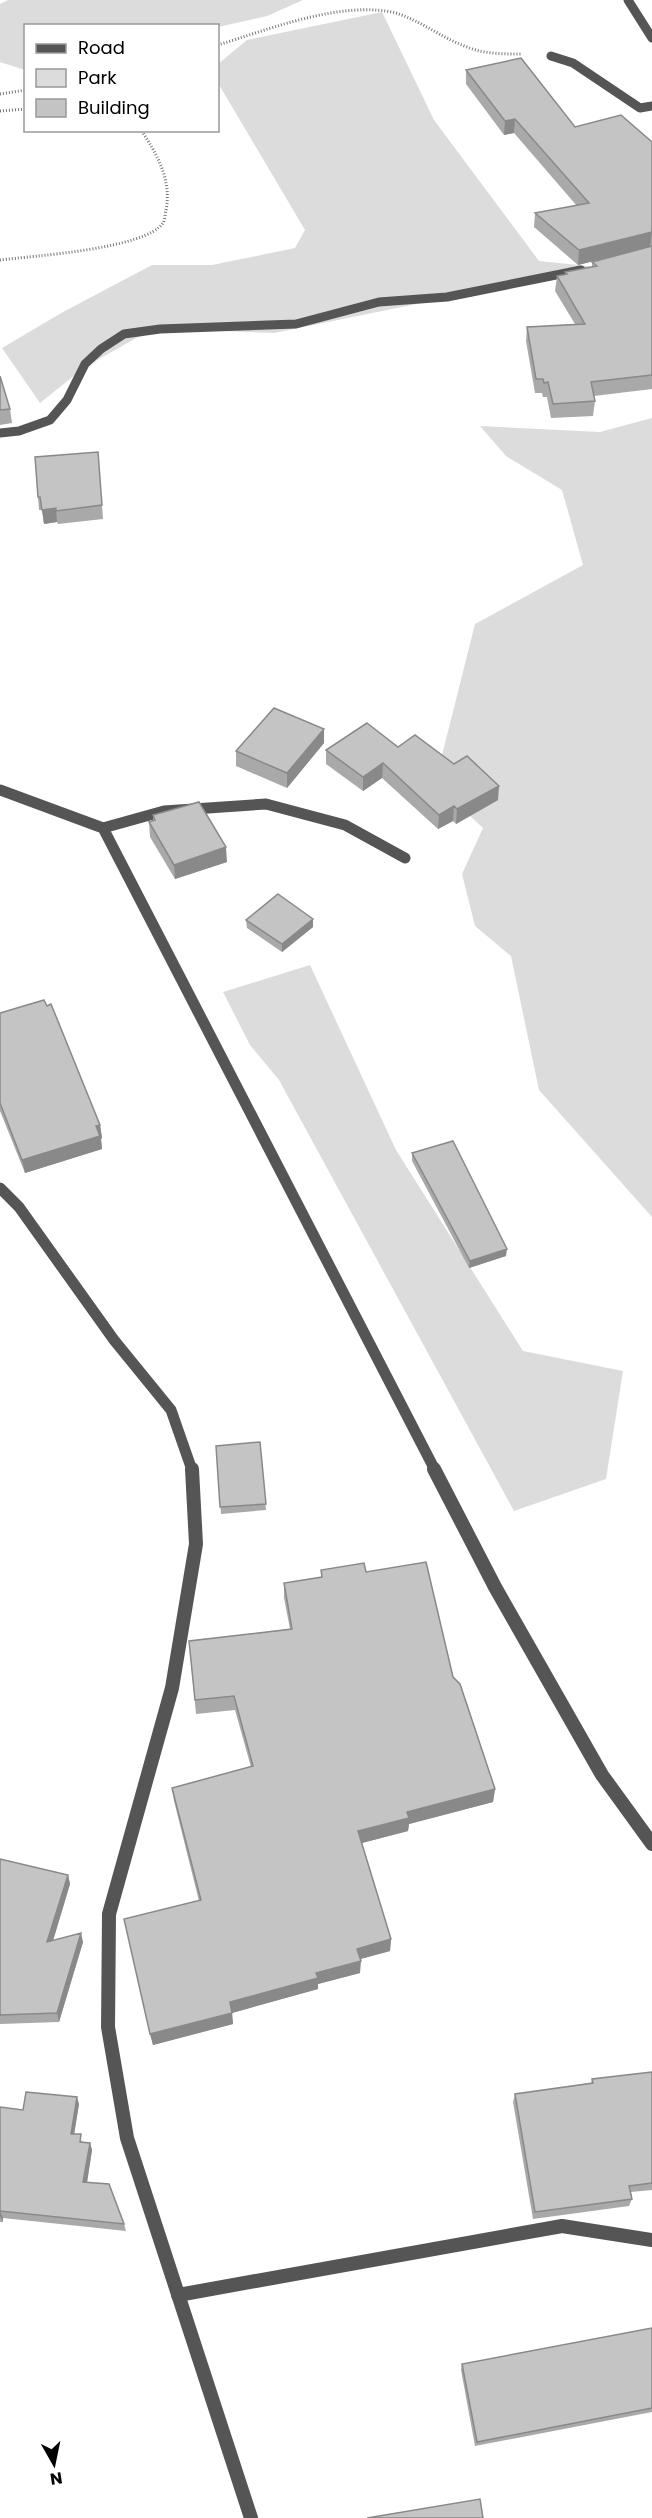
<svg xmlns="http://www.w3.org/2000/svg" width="652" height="2518" font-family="Poppins,sans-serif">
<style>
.green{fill:#dcdcdc}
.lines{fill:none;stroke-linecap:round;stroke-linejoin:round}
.path{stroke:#777;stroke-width:3;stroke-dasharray:1 2;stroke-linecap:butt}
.service-far2{stroke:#555;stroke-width:9}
.service-far1{stroke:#555;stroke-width:11}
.service{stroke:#555;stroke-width:14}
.minor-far2{stroke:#555;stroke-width:9}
.minor-far1{stroke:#555;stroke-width:11}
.minor{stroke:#555;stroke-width:14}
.tertiary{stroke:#555;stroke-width:9}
.wall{fill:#a9a9a9}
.shaded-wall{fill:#898989}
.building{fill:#c4c4c4;stroke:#898989;stroke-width:1.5}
</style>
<rect width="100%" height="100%" fill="#fff"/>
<!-- green -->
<path class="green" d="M8,0H303L267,16L218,27L26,26L25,70L0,62V4Z
M382,12L434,120L539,261L598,267L274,333L172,329L138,337L85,367L40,403L2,348L63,312L152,265H212L295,248L305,230L218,83V64L247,40Z
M652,418V1217L539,1090L511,956L475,926L462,874L483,828L435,783L475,624L583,565L562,490L506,456L480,426L600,432Z
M310,965L396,1150L523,1351L623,1371L606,1479L514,1511L279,1080L250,1045L223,992Z"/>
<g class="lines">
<!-- path -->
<path class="path" d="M218,45C270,29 342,0 396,13C421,21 442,38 467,47C484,54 503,54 521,54
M0,94L26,90
M0,111L26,109
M0,260C32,256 146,249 163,223C165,220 165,214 166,210C172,180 157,154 141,130"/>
<!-- service-far2 -->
<path class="service-far2" d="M0,433L19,431L50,420L67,400L85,364L101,349L124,334L160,329L296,324L379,302L447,297L581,270"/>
<!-- service-far1 -->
<path class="service-far1" d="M103,828L164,811L266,804L345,825L405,858"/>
<!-- service -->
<path class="service" d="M178,2295L562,2226L652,2240"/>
<!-- minor-far2 -->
<path class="minor-far2" d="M551,56L573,63L640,108L652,106"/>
<!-- minor-far1 -->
<path class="minor-far1" d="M0,790L103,828L435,1470
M0,1188L19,1207L114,1340L171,1410L192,1470"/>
<!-- minor -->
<path class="minor" d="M192,1469L196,1544L172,1688L109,1914L108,2027L127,2138L251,2518
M434,1469L495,1587L602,1775L652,1844"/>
<!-- tertiary -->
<path class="tertiary" d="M628,0L652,38"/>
</g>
<!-- wall -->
<path class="wall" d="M466,70L575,127L652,142V389L594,396L595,401L593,416L551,418L547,397H543L542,393H535L526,341L527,327L575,324L555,291L557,276L565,275V272L592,267V262L641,249L578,265L534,227L535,213L577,206L514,133L504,135L466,84Z
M0,376L10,409L12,423L0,425Z
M98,452L103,519L58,524L57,522L44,524L42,510H39L38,497Z
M324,743L287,788L236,766V751Z
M398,747L498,800L456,824L453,821L438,829L382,778L363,791L326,764V750Z
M153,815L227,862L175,879L150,837L149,822L153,821Z
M313,919V927L282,952L247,928L246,920Z
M0,1013L100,1125L102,1138L101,1139L102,1149L25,1173L0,1111Z
M412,1153L506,1256L469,1268L412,1161Z
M260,1442L266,1510L221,1514L216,1446Z
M321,1570L366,1572L453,1677L495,1789L493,1802L409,1824L408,1831L362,1843L391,1939L390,1951L360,1959V1973L318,1984V1989L232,2013L233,2024L153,2045L124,1919L199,1901L174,1801L172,1788L251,1767L235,1710L196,1714L189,1641L290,1629L284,1598V1583L321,1577Z
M0,1859L68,1875L70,1884L53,1940L83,1942L59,2022L0,2024Z
M652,2072V2190L631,2192L632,2199L629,2206L533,2219L513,2102L515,2094L591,2084L592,2079Z
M79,2104L74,2134L83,2142L90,2143L92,2150L87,2182L124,2224L126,2231L3,2218V2222H0V2107L23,2110Z
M652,2328V2412L475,2446L461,2370L462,2364Z"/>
<!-- shaded-wall -->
<path class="shaded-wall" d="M515,119L514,133L504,135L505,121Z
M652,232L650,247L578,265L579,250Z
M56,508L57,522L44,524L42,510Z
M324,729V743L287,788V773Z
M383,763L382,778L363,791V777Z
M499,786L498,800L456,824L457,809Z
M454,806L453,821L438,829L439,815Z
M226,847L227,862L175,879L174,865Z
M313,919V927L282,952V944Z
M100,1125L102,1138L101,1139L102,1149L25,1173L22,1160Z
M507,1249L506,1256L469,1268L470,1261Z
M495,1789L493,1802L409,1824L408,1831L358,1844V1831L407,1812Z
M68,1875L70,1884L50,1951L47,1942Z
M81,1933L83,1942L59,2022L57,2013Z
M391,1939L390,1951L357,1960V1949Z
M361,1961L360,1973L318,1984V1989L232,2013L233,2024L153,2045L150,2034L230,2002L316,1973Z
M77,2097L79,2104L73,2141L71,2134Z
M90,2143L92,2150L86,2189L83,2182Z
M0,2211L3,2218V2222L0,2216Z"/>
<!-- building -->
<path class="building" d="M521,58L575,127L621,115L652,142V232L579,250L535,213L589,203L515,119L505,121L466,70Z
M652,246V375L591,382L595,401L553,404L548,382L544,383L543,379H536L527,327L585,324L557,276L567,274L565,272L597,266L592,262Z
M0,376L10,409L0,410Z
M98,452L102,505L56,511V508L42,510L40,497H38L35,457Z
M274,708L324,729L287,773L236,751Z
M367,723L398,747L415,735L454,764L467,756L499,786L457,809L454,806L439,815L383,763L363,777L326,750Z
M199,802L226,847L174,865L149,822L155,820L153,815Z
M278,894L313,919L282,944L246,920Z
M44,1000L47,1006L51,1004L100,1125L96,1126L100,1136L22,1160L0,1103V1013Z
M453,1141L507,1249L470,1261L412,1153Z
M260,1442L266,1504L220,1507L216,1446Z
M426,1562L453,1677L460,1684L495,1789L407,1812L409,1818L358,1831L391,1939L357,1949L361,1961L316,1973L318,1978L230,2002L232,2013L150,2034L124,1919L201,1900L172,1788L253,1766L234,1696L195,1700L189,1641L292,1629L284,1583L322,1577L321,1570L364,1563L366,1572Z
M0,1859L68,1875L47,1942L81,1933L57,2013L0,2015Z
M652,2072V2183L629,2186L632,2199L535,2212L515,2094L593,2083L592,2079Z
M26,2092L77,2097L71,2134H81L80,2142L90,2143L83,2182L109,2184L124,2224L0,2211V2212V2107L23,2110Z
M652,2328V2408L477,2442L462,2364Z
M480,2499L483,2518H367Z"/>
<!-- legend -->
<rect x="24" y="24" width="195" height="108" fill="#ffffff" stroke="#999999" stroke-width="1.5"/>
<rect x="36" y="44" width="30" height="9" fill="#555555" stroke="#999999" stroke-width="1.5"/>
<text x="78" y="54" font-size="18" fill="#000000">Road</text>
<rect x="36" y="69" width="30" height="18" fill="#dcdcdc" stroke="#999999" stroke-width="1.5"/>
<text x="78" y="84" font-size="18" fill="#000000">Park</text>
<rect x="36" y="99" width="30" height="18" fill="#c4c4c4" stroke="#999999" stroke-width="1.5"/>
<text x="78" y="114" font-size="18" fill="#000000">Building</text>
<!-- north arrow -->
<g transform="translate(54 2464) rotate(171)" stroke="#ffffff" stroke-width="4.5" paint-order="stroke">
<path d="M0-4.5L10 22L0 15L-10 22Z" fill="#000000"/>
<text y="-9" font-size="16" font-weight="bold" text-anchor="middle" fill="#000000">N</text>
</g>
</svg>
